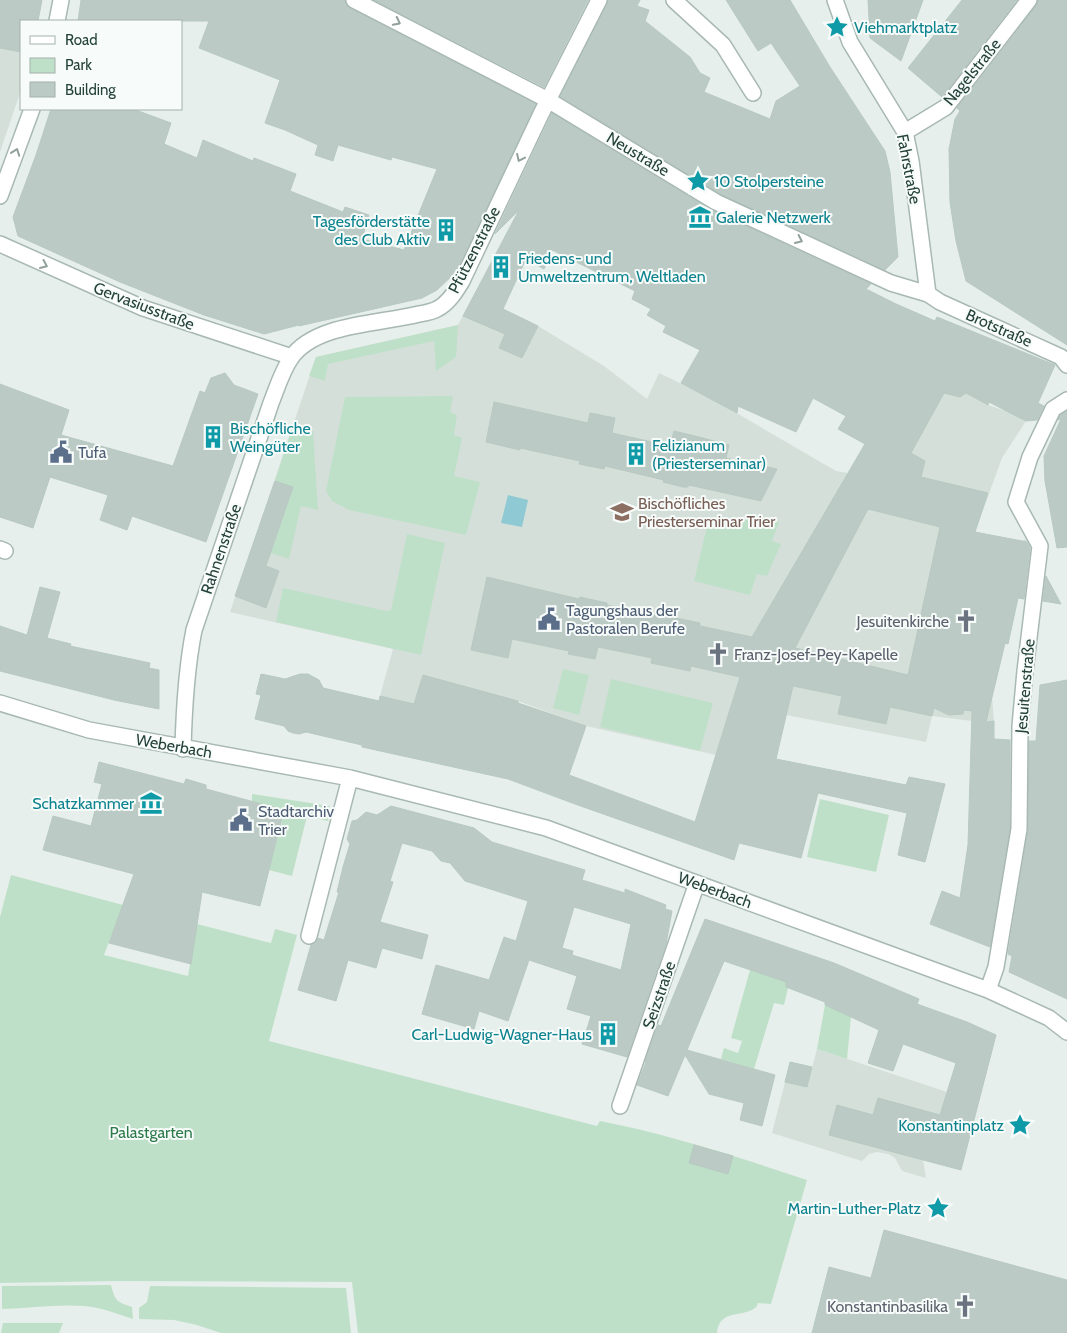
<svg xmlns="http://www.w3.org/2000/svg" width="1067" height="1333" font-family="Cabin,sans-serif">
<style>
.built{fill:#d4dfda}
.green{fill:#bfe0c8}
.water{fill:#8ec9d4}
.building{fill:#bbcac4;stroke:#b8c9c2;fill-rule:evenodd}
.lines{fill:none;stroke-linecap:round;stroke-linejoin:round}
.street-casing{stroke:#a8b8b2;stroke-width:18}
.street{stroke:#fff;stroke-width:15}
.oneway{stroke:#92a09c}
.labels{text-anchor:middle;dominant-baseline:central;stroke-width:4;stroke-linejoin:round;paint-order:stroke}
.culture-label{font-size:16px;fill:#0d838f;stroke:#f7fbf9;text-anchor:start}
.street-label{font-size:16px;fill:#24423a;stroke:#f7fbf9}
.service-label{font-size:16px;fill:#4e5e75;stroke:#f7fbf9;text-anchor:start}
.education-label{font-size:16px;fill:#785e54;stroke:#f7fbf9;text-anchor:start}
.worship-label{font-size:16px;fill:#5b616d;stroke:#f7fbf9;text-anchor:end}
.park-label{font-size:16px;fill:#2d7a4b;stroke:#f7fbf9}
</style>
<rect width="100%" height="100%" fill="#e6efeb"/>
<!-- built -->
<path class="built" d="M0,10L39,17L38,21H21V90L0,152Z
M474,295L538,326L604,366L647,399L659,373L709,397L836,471L848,473L937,317L978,334L966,393L988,405L1009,412L1026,421L1002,458L975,532L1022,541L1025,539L1027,542L1008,644L1003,643L999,669L992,697L994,721L980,722L932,716L926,742L786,715L766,721L730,710L716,755L586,726L518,701L423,675L414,704L380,696L393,649L230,612L316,357L458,325Z
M817,1049L947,1092L931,1148L927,1147L923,1160L926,1178L902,1171L895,1158L888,1154L877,1152L869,1154L862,1161L772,1133L785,1082L807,1087Z"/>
<!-- green -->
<path class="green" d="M458,325L456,357L436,371L434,341L328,364L325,381L309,376L316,357Z
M453,396L450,412L457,415L454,435L462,438L454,476L480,482L466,535L349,510L332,501L326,491L345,397Z
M293,425L313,431L318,510L301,506L289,559L271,553L293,487L275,481Z
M750,513L779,522L772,541L781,544L767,576L757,574L750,595L694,581L709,518L741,526Z
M407,534L445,543L421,655L276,622L283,588L386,611L391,610Z
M563,669L589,675L579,715L553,708Z
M611,679L713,703L700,751L600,727Z
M252,794L330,806L328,821L307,816L292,876L269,870L285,810L252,802Z
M820,799L889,815L876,872L807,857Z
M11,875L123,905L104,955L188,976L197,924L271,943L275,929L297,935L269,1041L597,1126L600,1121C668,1134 741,1158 807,1180L771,1304L758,1303L757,1306C746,1319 719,1307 717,1333H358L352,1282L117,1281L0,1283V917Z
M750,970L787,982L786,987L788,988L784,1005L774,1003L754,1069L721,1059L724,1048L738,1053L742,1041L731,1038Z
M825,1005L851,1017L847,1059L817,1049Z
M111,1285C115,1301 117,1302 132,1307L133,1319C117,1314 101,1307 84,1306C57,1304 29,1308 2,1309V1286Z
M150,1286L346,1288L351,1333H221L197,1325L174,1320L139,1319V1308L147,1302Z
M3,1323H63L59,1333H1Z"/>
<!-- water -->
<path class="water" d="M508,495L528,500L522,527L501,523Z"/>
<!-- building -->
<path class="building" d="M0,0H42L38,21H21V52L0,48Z
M81,0H345L346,5L350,8L536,104L456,272L437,290L422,298L299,326V325L264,334L204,315L120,282L18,236L13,217L36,155L51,109H133L171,123L164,144L197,158L203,140L253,161L254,158L296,174L290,191L343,212L345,207L369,215L362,239L404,250L437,169L392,157L391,160L338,145L333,161L315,155L318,145L285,130L265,123L280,80L199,48L209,21H78Z
M374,0H588L544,87Z
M608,0H640L637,6L649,10L645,21L690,57L700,73L710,78L704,92L770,119L776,101L800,86L771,43L758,51L726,0H790L830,67L885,151L890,172L898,257L885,270L720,194L560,97Z
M868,0H923L901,61L870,38Z
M962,0H1017L942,97L908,68Z
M1038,0H1067V345L966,281L956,241L950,202L949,149L955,119L960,111L957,108L1036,6Z
M552,113L711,210L871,284L866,289L896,304L935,321L937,317L1055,365L1038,403L1044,406L1037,420L1026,421L989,402L988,405L966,393L960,397L944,393L911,453L925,461L921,477L988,493L975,532L1027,542L1030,548L1024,599L1018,598L1008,644L1005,643L986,722L994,721V739L1010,740V828L990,947L930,924L942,891L960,898L968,845L972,711L964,710L963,714L949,715L934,708L932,716L890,707L886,724L838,714L842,696L793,686L776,759L906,785L909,777L945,784L925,862L898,855L907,813L818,793L801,858L739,843L734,860L575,804L508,779L362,747V745L306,732L299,734L293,733L288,731L284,726L255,719L261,695L256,694L261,674L285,679L300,674H308L319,680L323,688L379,701L380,696L414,704L423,675L518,701V703L586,726L569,775L695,822L740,677L691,666L690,671L651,663L652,658L598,647L595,659L568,654L569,651L512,639L508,658L471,650L487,577L579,599L580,597L607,603V605L662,617V615L700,623V626L752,637L865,444L838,429L846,416L813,398L796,432L738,406L737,413L681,383L700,350L663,332L666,326L647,315L651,309L632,299L635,291L552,250L544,269L526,259L503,309L538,326L522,358L499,348L505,334L463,316L519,210L495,234ZM868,509L940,527L908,675L795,648Z
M225,373L234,385L258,394L206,542L132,516L127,530L100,520L108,495L50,477L33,528L0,517V384L69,410L61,435L173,466L200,391L205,393L211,378Z
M494,402L588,423L590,413L615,418L612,433L670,446L674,431L699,437L729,445L726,458L777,469L761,501L689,485L688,487H683L663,482L664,480L605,466L604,469L579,464L580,461L520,448V450L486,442Z
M1067,411V547L1057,548L1045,481L1044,456L1061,419L1058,420L1060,415Z
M275,481L293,487L266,566L279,571L266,608L235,596Z
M1046,576L1061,604L1043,601Z
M40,587L60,592L47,638L71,644L70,646L150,663L149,668L159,670V709L114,700L0,671V626L27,635Z
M1067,680V999L1009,972L1012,956L1008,954L1028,831L1029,741H1036L1040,685Z
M99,762L184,784L186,779L206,785V789L284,810L260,906L202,892L191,964L109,943L134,874L43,850L53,816L91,826L102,784L94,782Z
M391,806L474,828L492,842L585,870L582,880L625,893V889L666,905L665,909L672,911L666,944L627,1057L582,1044L591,1016L567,1009L577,976L529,960L508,1021L479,1011L474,1029L422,1014L436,965L489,980L504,937L516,941L528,901L465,881L450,863L441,861L432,851L402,843L390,881L393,882L380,922L428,935L422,959L382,948L376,968L348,960L336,1001L298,990L311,945L315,943L318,938L324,940L339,892H337L343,867L350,844L347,839L352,821L357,820L366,812L377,815ZM574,907L631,924L621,970L572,955L573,951L562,948Z
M705,919L834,963L919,999L917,1004L967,1022L996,1035L961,1170L829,1135L837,1105L873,1115L878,1098L940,1115L956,1063L903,1044L893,1071L868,1063L879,1030L825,1005V1002L786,987V982L724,961L687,1050L775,1075L762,1126L740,1120L744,1103L709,1094L685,1055L668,1096L637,1085L646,1062H645L658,1025L661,1026Z
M790,1062L812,1067L807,1087L785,1082Z
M694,1145L733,1156L728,1174L689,1163Z
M884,1230L1067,1280V1333H812L829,1267L871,1278Z"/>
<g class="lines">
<defs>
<path id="street" d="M354,0L548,100L716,202L891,283L928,294L940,302L1061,357L1067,365
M674,0L723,45L753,93
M835,0L850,42L905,132L911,161L928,294
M57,21L61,0
M905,132L946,107L1029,0
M0,196L32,109
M0,244L143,308L292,357
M0,549L5,551
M0,703L89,730L350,778L546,828L988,990L1049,1018L1067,1032
M183,749C184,708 186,670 194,630L271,403C277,388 282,371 291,358C315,323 381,324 419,314C425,313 432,312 437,309C448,304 456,291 462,281L541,114L599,0
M309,936L350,778
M988,990L996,967L1019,829L1020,726L1025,671L1040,546L1016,502L1030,457L1053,409L1067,400
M620,1106L697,883"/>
</defs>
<!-- street casing -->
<use href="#street" class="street-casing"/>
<!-- street -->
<use href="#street" class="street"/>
</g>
<!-- one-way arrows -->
<defs><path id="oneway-chevron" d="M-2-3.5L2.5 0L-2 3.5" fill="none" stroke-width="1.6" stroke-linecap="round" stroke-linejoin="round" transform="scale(1.25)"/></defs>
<g class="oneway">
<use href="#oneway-chevron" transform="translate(397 22) rotate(27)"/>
<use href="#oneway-chevron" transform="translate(16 152) rotate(-70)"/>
<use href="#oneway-chevron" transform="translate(520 158) rotate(115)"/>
<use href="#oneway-chevron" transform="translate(799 240) rotate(25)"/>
<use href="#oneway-chevron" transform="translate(44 265) rotate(24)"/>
</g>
<!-- icons -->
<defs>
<symbol id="sight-bare" viewBox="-9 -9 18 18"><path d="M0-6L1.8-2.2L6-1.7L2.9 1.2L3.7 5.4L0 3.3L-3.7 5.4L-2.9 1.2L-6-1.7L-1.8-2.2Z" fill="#0f9aa8" stroke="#f7fbf9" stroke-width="2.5" paint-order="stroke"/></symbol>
<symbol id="museum-bare" viewBox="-9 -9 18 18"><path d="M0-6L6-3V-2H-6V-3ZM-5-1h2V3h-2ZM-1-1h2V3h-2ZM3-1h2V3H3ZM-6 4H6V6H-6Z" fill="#0f9aa8" stroke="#f7fbf9" stroke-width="2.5" paint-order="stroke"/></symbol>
<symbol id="building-bare" viewBox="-9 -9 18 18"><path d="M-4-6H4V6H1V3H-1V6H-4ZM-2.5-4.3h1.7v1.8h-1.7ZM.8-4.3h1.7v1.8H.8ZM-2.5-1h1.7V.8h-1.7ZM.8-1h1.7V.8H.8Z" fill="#0f9aa8" stroke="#f7fbf9" stroke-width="2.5" paint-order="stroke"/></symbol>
<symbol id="civic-bare" viewBox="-9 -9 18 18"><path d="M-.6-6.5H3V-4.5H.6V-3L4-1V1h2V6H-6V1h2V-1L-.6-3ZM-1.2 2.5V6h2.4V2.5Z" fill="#5c6f8a" stroke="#f7fbf9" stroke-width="2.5" paint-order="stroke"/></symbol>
<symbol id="university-bare" viewBox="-9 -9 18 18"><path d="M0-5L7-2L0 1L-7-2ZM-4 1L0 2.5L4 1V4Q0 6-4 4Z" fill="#8d6e63" stroke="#f7fbf9" stroke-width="2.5" paint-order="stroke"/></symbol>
<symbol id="church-bare" viewBox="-9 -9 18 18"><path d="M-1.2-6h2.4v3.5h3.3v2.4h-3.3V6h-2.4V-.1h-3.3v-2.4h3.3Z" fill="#6b7280" stroke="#f7fbf9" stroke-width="2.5" paint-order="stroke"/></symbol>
</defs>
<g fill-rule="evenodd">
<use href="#sight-bare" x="821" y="11" width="32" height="32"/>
<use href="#sight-bare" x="682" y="165" width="32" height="32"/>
<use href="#museum-bare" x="684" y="201" width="32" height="32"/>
<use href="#building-bare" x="430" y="214" width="32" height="32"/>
<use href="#building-bare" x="485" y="251" width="32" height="32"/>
<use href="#building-bare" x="197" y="421" width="32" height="32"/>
<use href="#civic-bare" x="45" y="436" width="32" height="32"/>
<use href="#building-bare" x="620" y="438" width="32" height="32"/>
<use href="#university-bare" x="606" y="496" width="32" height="32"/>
<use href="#civic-bare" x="533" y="603" width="32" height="32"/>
<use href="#church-bare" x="950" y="605" width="32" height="32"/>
<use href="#church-bare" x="702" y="638" width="32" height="32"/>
<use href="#museum-bare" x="135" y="787" width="32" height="32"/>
<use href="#civic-bare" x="225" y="804" width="32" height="32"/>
<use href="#building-bare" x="592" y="1018" width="32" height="32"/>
<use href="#sight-bare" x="1004" y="1109" width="32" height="32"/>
<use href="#sight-bare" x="922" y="1192" width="32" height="32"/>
<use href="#church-bare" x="949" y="1290" width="32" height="32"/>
</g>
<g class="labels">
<!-- culture labels -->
<g class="culture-label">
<text x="854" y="27">Viehmarktplatz</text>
<text x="714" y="181">10 Stolpersteine</text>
<text x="716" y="217">Galerie Netzwerk</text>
<text x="430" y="221" text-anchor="end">Tagesförderstätte<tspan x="430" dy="18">des Club Aktiv</tspan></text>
<text x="518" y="258">Friedens- und<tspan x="518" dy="18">Umweltzentrum, Weltladen</tspan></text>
<text x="230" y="428">Bischöfliche<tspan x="230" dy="18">Weingüter</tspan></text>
<text x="652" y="445">Felizianum<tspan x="652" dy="18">(Priesterseminar)</tspan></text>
<text x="134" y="803" text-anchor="end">Schatzkammer</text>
<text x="592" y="1034" text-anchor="end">Carl-Ludwig-Wagner-Haus</text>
<text x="1004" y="1125" text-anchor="end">Konstantinplatz</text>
<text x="921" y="1208" text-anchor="end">Martin-Luther-Platz</text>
</g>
<!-- street labels -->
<g class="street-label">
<text transform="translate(972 72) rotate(-51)">Nagelstraße</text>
<text transform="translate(638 154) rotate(31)">Neustraße</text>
<text transform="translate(909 169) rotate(79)">Fahrstraße</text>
<text transform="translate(474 250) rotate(-63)">Pfützenstraße</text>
<text transform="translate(144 306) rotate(21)">Gervasiusstraße</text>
<text transform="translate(999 328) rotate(24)">Brotstraße</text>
<text transform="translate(221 549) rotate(-71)">Rahnenstraße</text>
<text transform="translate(1025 686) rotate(-85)">Jesuitenstraße</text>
<text transform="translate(174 746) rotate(10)">Weberbach</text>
<text transform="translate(715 890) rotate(20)">Weberbach</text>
<text transform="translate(659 995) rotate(-71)">Seizstraße</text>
</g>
<!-- service labels -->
<g class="service-label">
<text x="78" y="452">Tufa</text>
<text x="566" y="610">Tagungshaus der<tspan x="566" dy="18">Pastoralen Berufe</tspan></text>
<text x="258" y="811">Stadtarchiv<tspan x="258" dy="18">Trier</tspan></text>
</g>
<!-- education labels -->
<g class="education-label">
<text x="638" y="503">Bischöfliches<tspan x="638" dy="18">Priesterseminar Trier</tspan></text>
</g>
<!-- worship labels -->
<g class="worship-label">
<text x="949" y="621">Jesuitenkirche</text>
<text x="734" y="654" text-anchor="start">Franz-Josef-Pey-Kapelle</text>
<text x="948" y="1306">Konstantinbasilika</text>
</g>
<!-- park labels -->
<g class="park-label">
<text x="151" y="1132">Palastgarten</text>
</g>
</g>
<!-- legend -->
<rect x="20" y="20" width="162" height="90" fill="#f7fbf9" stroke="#a3b1ad"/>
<rect x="30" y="36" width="25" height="8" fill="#ffffff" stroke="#a3b1ad"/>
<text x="65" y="45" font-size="15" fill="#24423a">Road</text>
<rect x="30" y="58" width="25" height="15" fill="#bfe0c8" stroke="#a3b1ad"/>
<text x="65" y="70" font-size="15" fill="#24423a">Park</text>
<rect x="30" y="82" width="25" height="15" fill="#bbcac4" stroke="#a3b1ad"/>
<text x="65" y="95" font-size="15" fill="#24423a">Building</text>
</svg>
